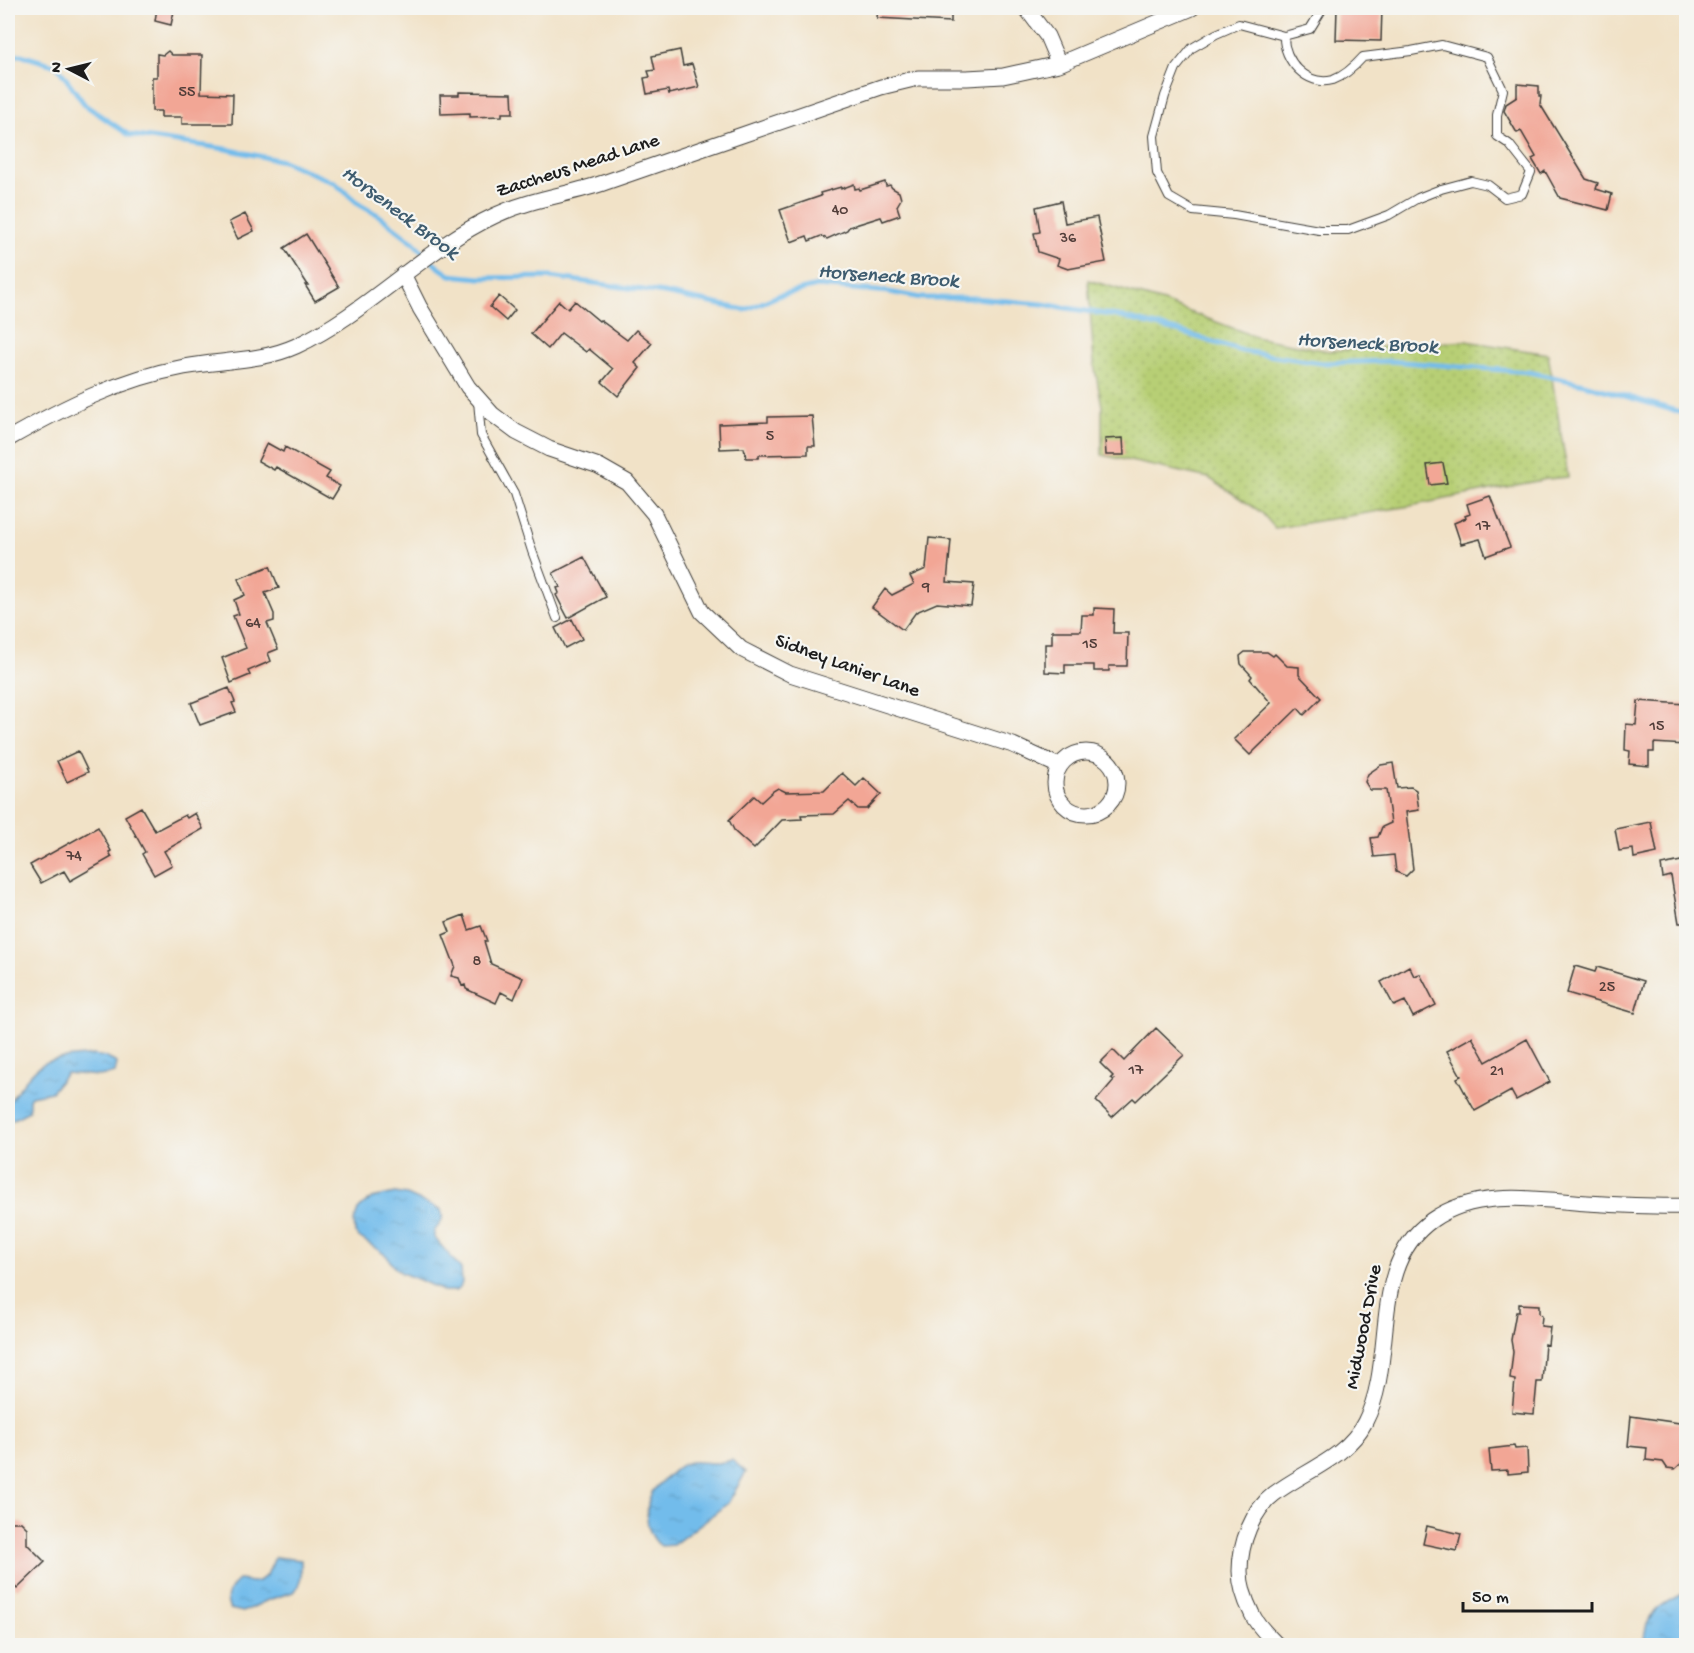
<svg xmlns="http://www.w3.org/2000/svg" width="1694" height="1653" font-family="'Gochi Hand',sans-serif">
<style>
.grass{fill:url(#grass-dots);stroke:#6a7648;stroke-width:1.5}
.water{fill:url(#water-ripples);stroke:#476c84;stroke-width:1.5}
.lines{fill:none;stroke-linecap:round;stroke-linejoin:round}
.stream{stroke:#72bceb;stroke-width:5}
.building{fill:#f2a695}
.lane-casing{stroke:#3c3a36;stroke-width:10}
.street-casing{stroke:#3c3a36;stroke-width:17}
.lane{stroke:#fff;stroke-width:8}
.street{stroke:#fff;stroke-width:15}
.labels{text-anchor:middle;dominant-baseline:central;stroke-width:4.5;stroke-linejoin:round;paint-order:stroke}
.number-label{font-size:16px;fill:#523e3a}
.street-label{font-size:20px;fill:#1c1c1c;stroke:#f6f6f2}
.water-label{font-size:21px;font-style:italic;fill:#3e5c6f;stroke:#f6f6f2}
</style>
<defs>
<pattern id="grass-dots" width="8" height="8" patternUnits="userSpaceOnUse" patternTransform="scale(1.5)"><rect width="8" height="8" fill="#b7cf75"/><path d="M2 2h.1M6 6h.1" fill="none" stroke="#9db165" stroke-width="1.8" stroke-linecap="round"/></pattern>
<pattern id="water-ripples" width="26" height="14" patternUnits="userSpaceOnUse" patternTransform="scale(1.5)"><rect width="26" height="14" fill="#72bceb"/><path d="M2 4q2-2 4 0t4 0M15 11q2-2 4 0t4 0" fill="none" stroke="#62a1c9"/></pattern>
</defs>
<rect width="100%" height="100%" fill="#f6f6f2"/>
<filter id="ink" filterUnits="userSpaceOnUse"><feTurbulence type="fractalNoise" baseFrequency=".0167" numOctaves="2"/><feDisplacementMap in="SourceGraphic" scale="12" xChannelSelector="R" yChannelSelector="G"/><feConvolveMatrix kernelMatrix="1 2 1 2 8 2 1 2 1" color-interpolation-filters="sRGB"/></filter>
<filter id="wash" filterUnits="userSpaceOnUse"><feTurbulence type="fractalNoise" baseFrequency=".008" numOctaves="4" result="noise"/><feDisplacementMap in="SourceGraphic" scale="24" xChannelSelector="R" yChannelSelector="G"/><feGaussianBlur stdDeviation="1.35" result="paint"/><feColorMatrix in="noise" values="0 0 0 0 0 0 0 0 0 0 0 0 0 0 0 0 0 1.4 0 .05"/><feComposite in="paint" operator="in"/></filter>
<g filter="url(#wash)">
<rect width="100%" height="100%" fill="#f1e2c7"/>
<!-- grass -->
<path class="grass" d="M1088,280L1163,302L1259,338L1329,351L1466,341L1548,354L1568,477L1547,479L1410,506L1275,528L1261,512L1209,478L1102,455V406L1094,364Z"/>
<!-- water -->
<path class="water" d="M93,1055L105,1057L117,1063L115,1073L99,1076L66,1073L51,1092L31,1096L29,1099V1111L8,1122V1106L9,1102C19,1089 34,1065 50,1061C63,1057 79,1057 93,1055Z
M395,1193L407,1195L441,1210C445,1220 440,1224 434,1231V1237L461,1269L462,1282L460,1288L455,1291H443L420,1280L402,1273L393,1266L387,1256L359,1237L355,1233L354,1221L358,1210L362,1206L372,1198Z
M732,1460L746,1472L728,1503L673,1545L661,1546C652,1540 646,1525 647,1514C648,1493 653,1489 668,1476C676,1469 681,1463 691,1462C708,1461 714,1466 732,1460Z
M275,1557L301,1560V1577L298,1586L293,1592L268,1600L243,1612L230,1609C224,1599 229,1587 238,1580C244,1580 248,1582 253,1582C267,1581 271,1567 275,1557Z
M1686,1592V1645H1644C1643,1614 1661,1604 1686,1592Z"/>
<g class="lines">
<!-- stream -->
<path class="stream" d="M8,55H21L57,66L85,105L129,135L226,149L283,161L335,183L360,205L378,215L412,241L437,266L450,275L480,278L551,277L664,293L745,310L780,295L817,286L889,292L921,298H975L1042,304L1117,316L1181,332L1242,351L1321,363L1390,361L1529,372L1584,384L1686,414"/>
</g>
<g id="blocks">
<!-- building -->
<path class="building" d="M157,8L174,11L171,25L155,21Z
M878,8H951V22L877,18Z
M1337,8H1382L1381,41L1336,40Z
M680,50L683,66L692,64L699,87L669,94L668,90L647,94L644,78L650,77L648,71L655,70L652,56Z
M168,51L172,55H202L201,93L233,94L232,124H182V117H161V111H152V77H157V54L163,55Z
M1517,84L1539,86V96H1541L1540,104L1586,179L1598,183L1596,189L1612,194L1608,210L1560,198L1545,171L1541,174L1532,159L1536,157L1521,131L1517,133L1504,111L1506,104L1517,97Z
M459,92L512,93L513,113H502V116L470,117V113L441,114L440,95H459Z
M885,182L886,186L890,185L892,188L899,192L901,199L897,206L900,215L883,221L881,217L849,227L847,230L827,239L821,236L809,241L807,236L791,242L780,210L821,196L820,193L841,187V189L854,184L855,189L859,188L860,190Z
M1061,201L1065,223L1097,217L1106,262L1068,269L1057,265L1059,259L1038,252L1034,233L1040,232L1036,207Z
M245,214L254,231L238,239L229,222Z
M306,234L339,287L315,301L305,285H308L284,248Z
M499,296L515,310L506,321L490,307Z
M559,301L568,309L575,301L599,321L600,320L627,340L636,330L652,343L635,363L640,368L618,396L602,382L613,369L589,349L586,352L561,333L548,349L531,334Z
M812,416L815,446H808V454L759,455V458H746L744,448L720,449L719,424L768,422V417Z
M1123,438L1124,455H1106L1105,439Z
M267,443L283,452L285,447L330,472L326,478L340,486L332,499L276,467L274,470L258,461Z
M1443,463L1447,483L1430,485L1427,465Z
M1490,496L1510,547L1486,556L1480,539L1461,544L1454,523L1466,518L1465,516L1470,514L1467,504Z
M929,538L951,540L947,582L974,584L971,606L937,603L916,612L903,630L872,607L885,589L892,595L914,584L910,576L926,569Z
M584,557L606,597L568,618L556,595L559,593L557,588L560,587L553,573Z
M270,566L279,588L265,593L274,614V621L267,623L278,649L268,653L271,661L248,671L250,675L231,683L222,658L246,648L233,616L239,614L234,600L245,595L238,579Z
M1094,608L1114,609L1113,633H1128L1127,666H1109V671H1094V665H1065V673L1045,672V644H1052V631H1081L1082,615H1094Z
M572,619L582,639L565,648L555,628Z
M1245,652H1267L1273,656L1275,654L1287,666L1299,667V675L1321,698L1304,715L1298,708L1250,755L1234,739L1271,703L1250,679L1252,676L1241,664L1240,656Z
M229,688L235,702L232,703L236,712L200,725L191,703Z
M1638,701L1686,704L1685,745L1654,743V752H1649V766L1629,764L1630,751L1625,750L1626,724L1636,725Z
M78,751L88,772L67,782L57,761Z
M1393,763L1397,788L1411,787L1416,790L1419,810L1406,812L1413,869L1406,876L1396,872L1394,855L1374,857L1371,838L1378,837L1382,827L1391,823L1386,790H1370L1365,782L1368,774L1381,765Z
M842,773L856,786L864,778L881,794L867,809H858L849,801L834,814L801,815L802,819L782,820L754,849L735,832L729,820L754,796L761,802L773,791L778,788L786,792L824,791Z
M141,807L155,831L185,815L187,818L195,813L203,829L164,851L172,865L154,875L142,854L145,852L125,816Z
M1651,822L1657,853L1634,858L1633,849L1619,851L1615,829Z
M98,827L111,851L109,852L112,857L70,881L64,871L41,883L30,865Z
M1686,860V923H1679L1671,876L1663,878L1661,865Z
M464,915L469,930L481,926L487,941H484L491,964L523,978L514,999L501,992L496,1003L466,989L465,985L462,986L459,978L451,976L455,966L443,935L450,932L446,922Z
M1409,966L1414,976L1420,974L1436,1005L1413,1017L1405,1001L1394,1006L1381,982Z
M1575,966L1595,972L1597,967L1644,981L1635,1013L1567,993Z
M1156,1028L1184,1055L1136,1101L1133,1098L1112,1117L1096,1101L1114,1080L1111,1078L1113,1076L1100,1063L1113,1050L1124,1061Z
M1472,1037L1486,1062L1527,1039L1550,1082L1516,1100L1511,1091L1475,1111L1457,1078L1461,1076L1447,1051Z
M1519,1304L1539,1305V1314L1542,1316L1541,1326L1550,1327L1548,1345L1545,1344L1542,1382H1537L1534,1414L1512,1412L1515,1380L1510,1379L1513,1352L1511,1340L1516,1312H1519Z
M1631,1416L1686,1424V1459L1675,1469L1667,1468L1663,1462L1646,1460L1647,1448L1628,1446Z
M1514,1446L1515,1449L1527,1448L1528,1472L1508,1474V1470L1491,1471L1489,1449Z
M8,1522H21L27,1528V1544L45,1562L17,1589L8,1579Z
M1427,1526L1461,1534L1457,1551L1423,1544Z"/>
</g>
</g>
<g filter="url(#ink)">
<use href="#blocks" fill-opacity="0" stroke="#3c3a36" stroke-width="1.5"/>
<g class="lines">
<defs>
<path id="lane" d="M1284,36C1283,60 1307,87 1333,80C1344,76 1355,66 1363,57L1411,51L1442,45L1487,57L1503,90L1497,115V136L1509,144L1531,172L1522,194L1505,198L1488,185L1471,181L1441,189L1418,198L1389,215L1348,230H1319L1234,215L1193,211L1169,197L1157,173L1154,136L1165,96L1176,68L1192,48L1216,34L1239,24L1284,36L1310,29L1323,8
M478,401L481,435L514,494L532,551L557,618"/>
<path id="street" d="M1026,8L1047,36L1059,64
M403,274L420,308L468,387L492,414L516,432L549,449L599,466L627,482L654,514L702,612L741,649L790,674L1013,745L1059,766
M8,439C64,407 120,379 184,367C220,360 261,362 296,346C369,312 423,249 496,215C533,198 569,195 606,182C698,151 789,118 881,87L918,78H967L1003,76L1059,64L1192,8
M1055 783a31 31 0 1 1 62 0a31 31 0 1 1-62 0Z
M1278,1646C1269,1636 1257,1626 1252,1614C1246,1602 1240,1585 1240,1571C1240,1543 1252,1511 1274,1494C1304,1471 1347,1458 1365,1422C1398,1359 1367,1266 1432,1220C1476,1189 1536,1199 1587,1203C1620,1205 1653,1207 1686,1206"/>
</defs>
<!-- lane casing -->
<use href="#lane" class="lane-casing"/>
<!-- street casing -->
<use href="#street" class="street-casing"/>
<!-- lane -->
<use href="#lane" class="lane"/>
<!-- street -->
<use href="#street" class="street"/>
</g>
</g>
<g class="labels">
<!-- number labels -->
<g class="number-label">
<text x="187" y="93">55</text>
<text x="840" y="211">40</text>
<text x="1068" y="239">36</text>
<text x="770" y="437">5</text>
<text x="1483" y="527">17</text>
<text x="926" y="588">9</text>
<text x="253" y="624">64</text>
<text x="1090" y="645">15</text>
<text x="1657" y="727">15</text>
<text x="74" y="857">74</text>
<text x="477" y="962">8</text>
<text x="1607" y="988">25</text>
<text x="1136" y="1071">17</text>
<text x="1497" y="1072">21</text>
</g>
<!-- street labels -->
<g class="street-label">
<text transform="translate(578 167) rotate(-18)">Zaccheus Mead Lane</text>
<text transform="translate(847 667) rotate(20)">Sidney Lanier Lane</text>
<text transform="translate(1365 1327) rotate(-79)">Midwood Drive</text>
</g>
<!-- water labels -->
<g class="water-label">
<text transform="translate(399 214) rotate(37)">Horseneck Brook</text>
<text transform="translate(888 278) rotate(4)">Horseneck Brook</text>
<text transform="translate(1367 345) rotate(3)">Horseneck Brook</text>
</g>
</g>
<!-- margin -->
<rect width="1694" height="1653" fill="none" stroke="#f6f6f2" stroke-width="30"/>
<!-- north arrow -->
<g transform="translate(69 69) rotate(277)" stroke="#f6f6f2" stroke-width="4.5" paint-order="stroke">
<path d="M0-4.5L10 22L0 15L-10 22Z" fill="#1c1c1c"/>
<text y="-9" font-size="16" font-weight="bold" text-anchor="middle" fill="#1c1c1c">N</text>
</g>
<!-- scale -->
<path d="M1463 1602v9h129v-9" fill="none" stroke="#1c1c1c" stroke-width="3"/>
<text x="1472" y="1602" font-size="18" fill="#1c1c1c" stroke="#f6f6f2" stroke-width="4.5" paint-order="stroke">50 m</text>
</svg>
